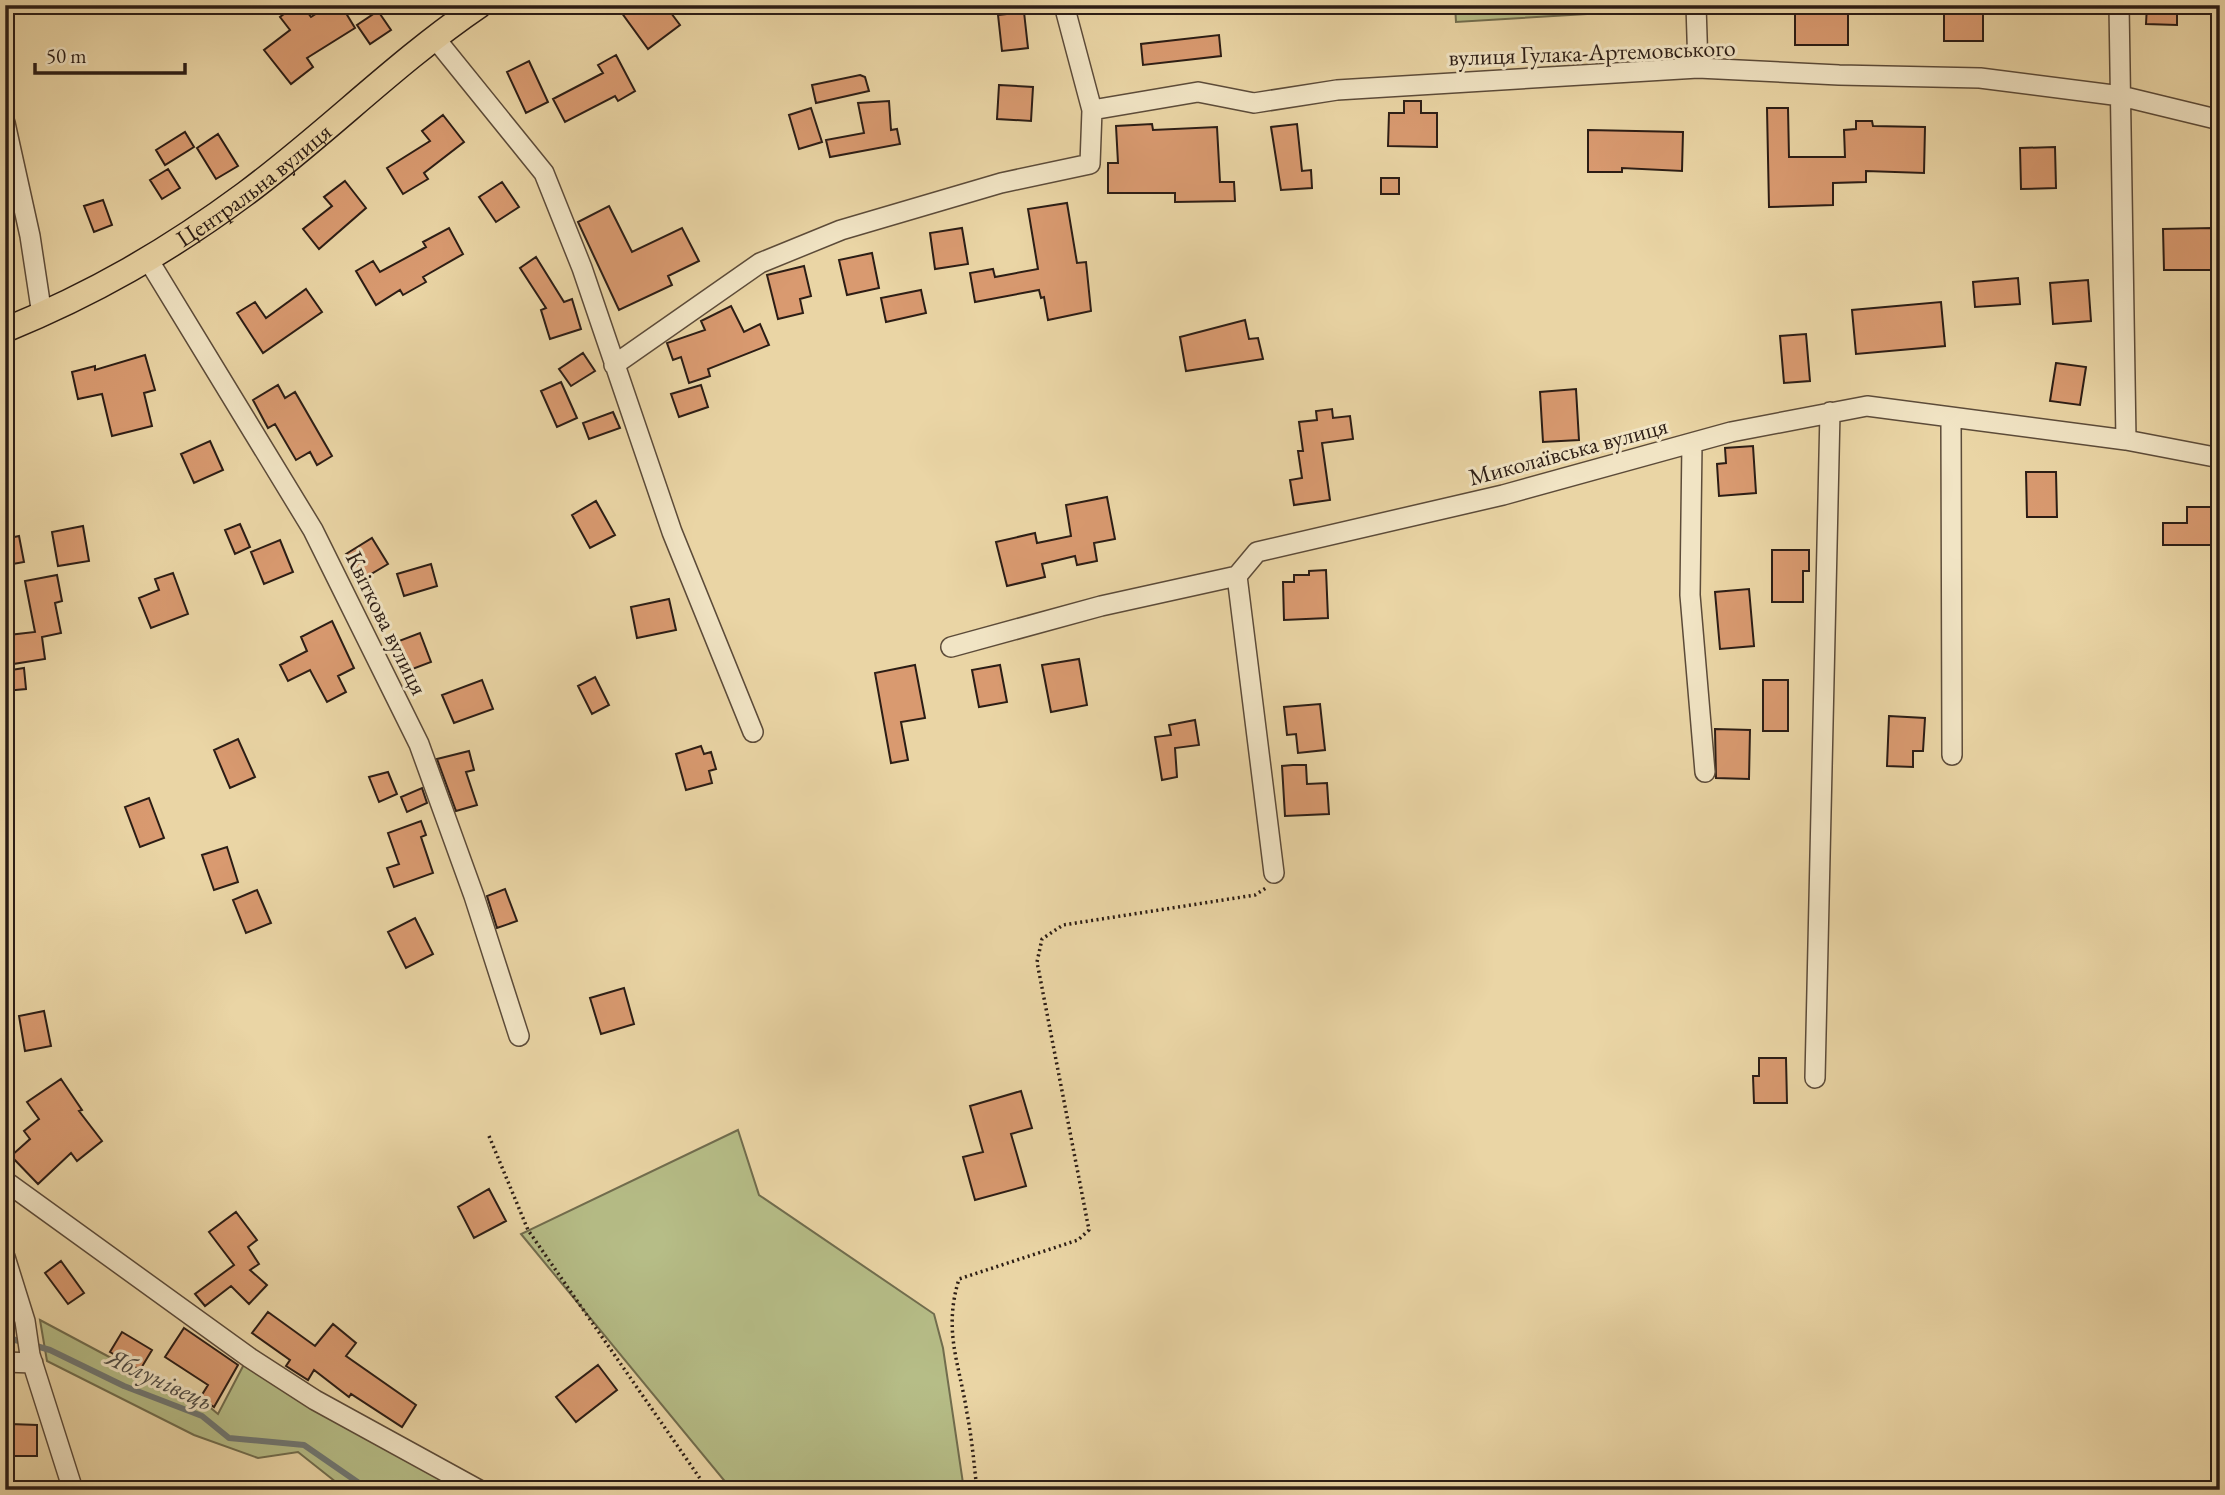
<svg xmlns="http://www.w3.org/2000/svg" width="2225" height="1495" font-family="'EB Garamond',serif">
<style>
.green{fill:#b6bd87;stroke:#716d4e;stroke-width:2}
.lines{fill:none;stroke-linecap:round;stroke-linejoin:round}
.stream{stroke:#707874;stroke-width:6}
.building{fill:#d99a70;stroke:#2c1d15;stroke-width:2}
.minor-casing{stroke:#5c4b39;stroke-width:22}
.major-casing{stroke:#2c1d15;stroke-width:27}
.path{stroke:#2c1d15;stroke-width:3.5;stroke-dasharray:2 3.5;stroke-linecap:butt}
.minor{stroke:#f1e4c4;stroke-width:19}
.major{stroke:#ead5a5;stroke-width:24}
.labels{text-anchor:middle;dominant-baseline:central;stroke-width:6;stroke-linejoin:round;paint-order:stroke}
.street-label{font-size:24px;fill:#2c1d15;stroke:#f1e4c4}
.water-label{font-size:26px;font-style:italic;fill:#4e4b44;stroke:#f1e4c4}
</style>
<rect width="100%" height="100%" fill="#ead5a5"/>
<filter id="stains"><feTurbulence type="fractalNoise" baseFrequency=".00286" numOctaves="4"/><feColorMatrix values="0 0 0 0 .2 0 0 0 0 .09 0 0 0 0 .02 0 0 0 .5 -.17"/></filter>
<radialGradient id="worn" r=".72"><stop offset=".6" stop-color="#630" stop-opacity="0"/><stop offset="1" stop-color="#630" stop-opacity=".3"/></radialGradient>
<!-- green -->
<path class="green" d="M1455,5H1620V12L1456,22Z
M738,1130L759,1195L934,1314L943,1348L964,1490H732L521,1234Z
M5,1312H7L14,1352L5,1349Z
M40,1320L173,1391L201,1400L218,1414L252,1349L348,1410L470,1479L510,1490H346L298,1452L258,1458L194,1435L47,1361Z"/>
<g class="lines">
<!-- stream -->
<path class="stream" d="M5,1337L50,1350L124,1386L202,1416L229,1438L304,1445L369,1490"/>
</g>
<!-- building -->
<path class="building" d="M296,5H302L311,17L330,5H341L355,28L307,58L313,67L291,84L264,50L290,30L280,17Z
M616,5H640L644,13L655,5H665L680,25L648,49Z
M1944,5H1983V41H1944Z
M2147,5H2177V25L2146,24Z
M1795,9L1848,10V45H1795Z
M378,11L391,30L370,44L357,25Z
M1024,12L1028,48L1002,51L998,15Z
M1219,35L1221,56L1143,65L1141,44Z
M616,55L635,91L618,101L615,96L565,122L553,99L603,73L598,65Z
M529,61L548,102L526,113L507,72Z
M860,75L865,77L869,91L816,103L812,85Z
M999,85L1033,87L1031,121L997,119Z
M889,101L891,130L897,129L900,144L830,157L826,140L864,133L858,103Z
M1404,101H1421V113H1437V147L1388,146L1389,113H1404Z
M811,108L822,142L799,149L789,115Z
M1767,108H1788L1789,157H1845L1844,130L1856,129V121H1872L1873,126L1925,127L1924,173L1866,171V182L1833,183V205L1769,207Z
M443,115L464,142L424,173L428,179L403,194L387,168L430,141L422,131Z
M1152,124L1153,130L1217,127L1220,182H1234L1235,201L1175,202V193H1108V163H1118L1116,126Z
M1297,124L1302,171L1311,170L1312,188L1281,190L1271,127Z
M1588,130L1683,132L1682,171L1622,168V172H1588Z
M185,132L194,147L165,165L156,150Z
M218,134L238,166L216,179L197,148Z
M2055,147L2056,188L2021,189L2020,148Z
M168,169L180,188L162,199L150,180Z
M1381,178H1399V194H1381Z
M345,181L366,208L319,249L303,229L332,206L324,197Z
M502,182L519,207L496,222L479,197Z
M103,200L112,225L94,232L84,206Z
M1067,203L1077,263L1086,262L1091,311L1048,320L1044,297L1041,298L1039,290L975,302L970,273L993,269L995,277L1038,269L1028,209Z
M609,206L632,252L682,228L699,261L668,276L672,285L619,310L578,222Z
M449,228L463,254L423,277L426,282L403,295L400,290L376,305L356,271L373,261L380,272L426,247L423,242Z
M962,228L968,264L935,269L930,233Z
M2212,228V270H2164L2163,229Z
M872,253L879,288L847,295L839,260Z
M536,257L564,302L572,299L581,329L550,339L541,310L546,308L520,268Z
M804,266L811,296L800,299L803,313L778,319L767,275Z
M2018,278L2020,304L1975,307L1973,282Z
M2088,280L2091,321L2053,324L2050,283Z
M306,289L322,312L263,353L237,313L255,302L266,318Z
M921,290L926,313L886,322L881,298Z
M1941,302L1945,346L1856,354L1852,310Z
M731,306L744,332L760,324L769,345L708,369L710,376L689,383L681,357L673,360L667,343L705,330L701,321Z
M1245,320L1249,339L1258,338L1263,359L1186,371L1180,337Z
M1806,334L1810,381L1784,383L1780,336Z
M583,353L595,371L571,386L559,369Z
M145,355L155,390L144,393L152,426L112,436L102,394L78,399L72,372L95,366V370Z
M2056,363L2086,367L2080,405L2050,401Z
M561,382L577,418L557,427L541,391Z
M278,385L285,398L295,392L332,456L317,465L310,452L296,460L275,424L268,428L253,400Z
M701,385L708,407L679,417L671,394Z
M1576,389L1579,440L1543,442L1540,392Z
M1332,409L1333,418L1350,416L1353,439L1322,443L1330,500L1294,505L1290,480L1302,478L1298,451H1303L1299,422L1317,420L1316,411Z
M613,412L620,428L589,439L583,423Z
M210,441L223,470L194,483L181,454Z
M1753,446L1756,493L1719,496L1717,464L1726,463L1725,448Z
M2026,472H2056L2057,517H2027Z
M1107,497L1115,539L1094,543L1097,561L1077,565L1075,556L1042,564L1045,577L1007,586L996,542L1035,533L1037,543L1071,536L1066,505Z
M596,501L615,535L590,548L572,515Z
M2187,507H2213V545H2163V523H2187Z
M240,524L250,547L235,554L225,530Z
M83,526L89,561L58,566L52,532Z
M19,536L24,562L7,565L5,539Z
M372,538L388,564L361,580L346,554Z
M280,540L293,572L264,584L251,552Z
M1772,550H1809V571H1803V602H1772Z
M431,564L437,586L404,596L397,574Z
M1326,570L1328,618L1284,620L1283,582H1294V575H1309V571Z
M173,573L188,614L151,628L139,598L159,590L155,579Z
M57,575L62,601L55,603L61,633L42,637L45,659L13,664L9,635L35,632L25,581Z
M1749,589L1754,646L1720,649L1715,592Z
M669,599L676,630L637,638L631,607Z
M332,621L354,668L338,676L346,692L327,702L310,670L288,681L280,665L307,651L301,637Z
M420,633L431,662L402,673L391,644Z
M1079,659L1087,705L1051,712L1042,665Z
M915,665L925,718L901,722L908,760L891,763L875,673Z
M1000,665L1007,702L979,707L972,670Z
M24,668L26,689L5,691V671Z
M595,677L609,705L592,714L578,686Z
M482,680L493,709L454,723L442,695Z
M1763,680H1788V731H1763Z
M1320,704L1325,750L1298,753L1296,734L1287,735L1284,707Z
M1889,716L1925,718L1923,751H1913V767L1887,766Z
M1195,720L1199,745L1175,748L1177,777L1162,780L1155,737L1171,735L1169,725Z
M1715,729L1750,730L1749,779L1716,778Z
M238,739L255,777L230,788L214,750Z
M701,746L704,754L711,752L716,769L709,771L712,783L686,790L676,754Z
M469,751L474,770L466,772L477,805L456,811L437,759Z
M1293,765H1306L1307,784L1327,783L1329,814L1285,816L1282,766Z
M388,772L397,794L379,802L369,777Z
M422,788L427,803L407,812L401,797Z
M149,798L164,838L140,847L125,807Z
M421,821L426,835L421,837L433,873L394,887L387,868L399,864L388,833Z
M227,847L238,882L214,890L202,855Z
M505,889L517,921L497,928L487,896Z
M257,890L271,923L246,933L233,900Z
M415,918L433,954L406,968L388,932Z
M624,988L634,1024L601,1034L590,998Z
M44,1011L51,1046L25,1051L19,1016Z
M1759,1058H1786L1787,1103H1754L1753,1076H1759Z
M61,1079L82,1110L79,1111L102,1141L77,1161L71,1153L38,1184L11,1156L30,1139L24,1131L39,1119L27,1102Z
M1021,1091L1032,1128L1011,1134L1026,1186L975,1200L963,1157L983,1152L970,1106Z
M489,1189L506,1221L474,1238L458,1207Z
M236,1212L257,1240L248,1247L259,1264L250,1270L267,1285L249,1304L231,1286L205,1306L195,1294L234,1265L209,1232Z
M61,1261L84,1293L68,1304L45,1273Z
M268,1312L315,1346L333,1324L356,1343L346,1356L416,1405L402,1427L351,1394L349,1397L314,1370L308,1380L286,1366L290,1360L252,1333Z
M184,1328L238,1365L214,1407L200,1398L208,1385L165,1357Z
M122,1332L152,1350L140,1370L110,1352Z
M598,1365L617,1390L576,1422L556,1397Z
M10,1424L37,1425V1456H9Z"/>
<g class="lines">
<defs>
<path id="minor" d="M1696,5L1698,68
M2119,5L2126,440
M434,37L544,173L582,268L672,532L753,732
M1092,110L1198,92L1254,103L1337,90L1698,68L1839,75L1980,78L2121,96L2220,120
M5,123L30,236L42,315
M149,261L313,530L419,744L474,896L519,1036
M614,365L760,263L841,230L1001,183L1090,164L1092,110L1064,5
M1951,417L1952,755
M1692,443L1690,595L1705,772
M951,647L1101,606L1237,576
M1274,873L1237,576L1257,552L1503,495L1731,432L1867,406L2126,440L2220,458
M1815,1078L1830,412
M5,1181L250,1358L315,1400L479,1490
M5,1257L25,1321L30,1355L73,1490
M5,1362L33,1363"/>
<g id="major">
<path id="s1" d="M5,330C93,294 168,251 245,194C326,134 396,62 480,5"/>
</g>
</defs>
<!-- minor casing -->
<use href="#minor" class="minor-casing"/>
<!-- major casing -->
<use href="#major" class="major-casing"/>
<!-- path -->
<path class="path" d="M489,1136L528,1230L708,1490
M977,1490C974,1464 972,1439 967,1413C959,1362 943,1331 959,1279L1078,1240L1089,1230L1037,962L1042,939L1063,925L1255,895L1266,888"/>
<!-- minor -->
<use href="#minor" class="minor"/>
<!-- major -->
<use href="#major" class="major"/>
</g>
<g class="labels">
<!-- street labels -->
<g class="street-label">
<text transform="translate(1592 52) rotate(-2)">вулиця Гулака-Артемовського</text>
<text stroke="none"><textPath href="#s1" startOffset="289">Центральна вулиця</textPath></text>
<text transform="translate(1568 451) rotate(-15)">Миколаївська вулиця</text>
<text transform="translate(387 623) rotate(64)">Квіткова вулиця</text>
</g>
<!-- water labels -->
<g class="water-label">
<text transform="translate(160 1379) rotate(25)">Яблунівець</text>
</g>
</g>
<!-- margin -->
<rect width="2225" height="1495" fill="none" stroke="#ead5a5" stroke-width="28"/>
<rect x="7" y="7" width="2211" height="1481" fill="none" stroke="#2c1d15" stroke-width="3.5"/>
<rect x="14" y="14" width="2197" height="1467" fill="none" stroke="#2c1d15" stroke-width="2"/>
<!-- scale -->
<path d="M35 63v10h150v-10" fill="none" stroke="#2c1d15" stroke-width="3.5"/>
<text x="46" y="63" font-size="21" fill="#2c1d15" stroke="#f1e4c4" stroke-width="5" paint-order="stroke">50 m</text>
<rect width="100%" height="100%" filter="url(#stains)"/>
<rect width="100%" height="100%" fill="url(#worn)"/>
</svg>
